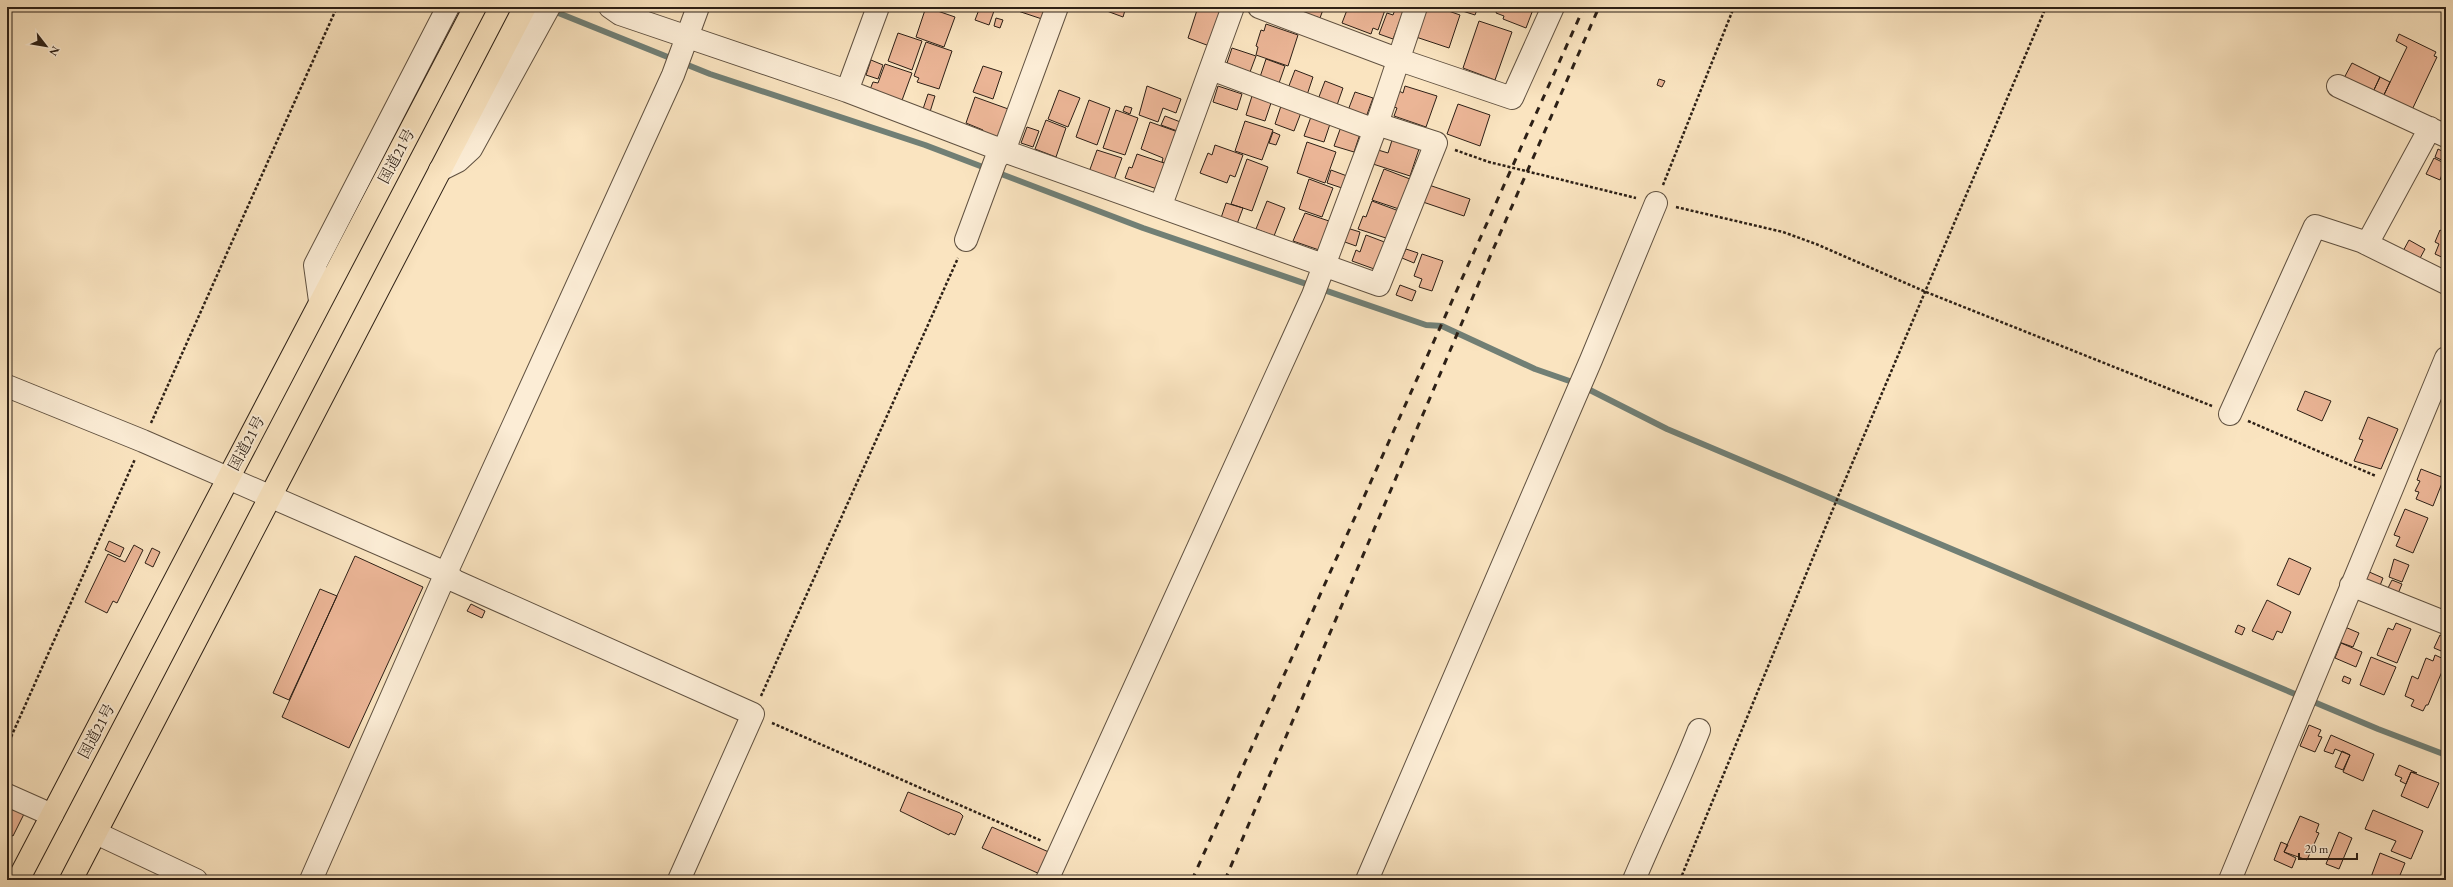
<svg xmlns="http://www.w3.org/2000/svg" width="2453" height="887" font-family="'EB Garamond','Noto Serif JP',serif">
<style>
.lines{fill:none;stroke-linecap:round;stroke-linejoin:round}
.stream{stroke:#717f75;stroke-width:6}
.building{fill:#ebb596;stroke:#2d2016}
.minor-casing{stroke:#605140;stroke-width:24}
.highway-casing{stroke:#2d2016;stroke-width:24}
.path{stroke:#2d2016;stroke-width:2.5;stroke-dasharray:3 2;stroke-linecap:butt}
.minor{stroke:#fcedd6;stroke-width:22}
.highway{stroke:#fae4c0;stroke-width:22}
.rail{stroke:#2d2016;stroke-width:3;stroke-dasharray:7 7;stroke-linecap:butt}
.labels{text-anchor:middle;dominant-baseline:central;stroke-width:4;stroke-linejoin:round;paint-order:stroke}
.street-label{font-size:15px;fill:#2d2016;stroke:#fcedd6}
</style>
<rect width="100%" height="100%" fill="#fae4c0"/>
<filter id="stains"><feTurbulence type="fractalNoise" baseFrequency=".005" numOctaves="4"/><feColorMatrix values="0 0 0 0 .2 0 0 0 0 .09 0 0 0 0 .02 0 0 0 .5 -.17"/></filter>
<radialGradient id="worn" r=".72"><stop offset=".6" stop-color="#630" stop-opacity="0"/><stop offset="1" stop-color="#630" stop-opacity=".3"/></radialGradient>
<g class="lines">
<!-- stream -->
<path class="stream" d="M551,10L710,74L925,145L1143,228L1426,325L1442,326L1535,369L1578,384L1667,429L2378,729L2446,755"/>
</g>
<!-- building -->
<path class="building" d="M926,7L955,17L944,47L916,37Z
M980,7L994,11L989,25L975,20Z
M1019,7H1047L1042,19L1018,11Z
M1096,7H1126L1123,17Z
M1198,7H1206L1223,13L1212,47L1188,38Z
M1303,7H1324L1320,18L1301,12Z
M1351,7H1386L1378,30L1373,28L1371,34L1342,23L1347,10L1350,11Z
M1396,7H1405L1393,39L1379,34L1387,13L1393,15Z
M1427,7H1437L1460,15L1449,48L1416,37Z
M1450,7H1478L1475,15Z
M1498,7H1534L1526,28L1503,19L1504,16L1496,13Z
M996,18L1003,20L1000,28L994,26Z
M1479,21L1512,32L1495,80L1463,68Z
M1266,24L1298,35L1288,66L1256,55L1258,47L1256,46L1261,30L1264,31Z
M898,33L922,41L912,70L888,61Z
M2399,34L2436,52L2434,56L2437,57L2411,112L2381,101L2407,47L2396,41Z
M926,42L952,51L939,89L917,82L919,78L914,76Z
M1232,48L1256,56L1250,72L1227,63Z
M1266,59L1285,66L1278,86L1259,80Z
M871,60L883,65L878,79L866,75Z
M2352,63L2380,77L2372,94L2343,80Z
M885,64L912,73L901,103L869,92L873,82L878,83Z
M983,66L1002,72L993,99L973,92Z
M1295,70L1313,77L1306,98L1287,91Z
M2380,77L2390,82L2382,99L2372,94Z
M1659,79L1665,81L1662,87L1657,85Z
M1325,81L1343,88L1336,108L1317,102Z
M1147,86L1181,99L1176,113L1163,108L1158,122L1139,115Z
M1218,86L1242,94L1237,110L1213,102Z
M1405,86L1437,96L1426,127L1394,116L1397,108L1394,107L1399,91L1403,93Z
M1059,90L1080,98L1068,127L1048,119Z
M1355,92L1373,98L1365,120L1347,113Z
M1253,93L1272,100L1265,121L1246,115Z
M928,94L935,96L929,115L922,112Z
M975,97L1011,110L1003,134L995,139L982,134L983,130L966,123Z
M1089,100L1110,108L1097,145L1076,137Z
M1282,103L1302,110L1294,131L1275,124Z
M1458,104L1490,115L1480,146L1447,134Z
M1125,106L1132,108L1130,114L1123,111Z
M1116,110L1138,118L1125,155L1103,148Z
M1312,114L1331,121L1324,142L1304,136Z
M1165,116L1183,123L1180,132L1161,125Z
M1046,120L1066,128L1056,157L1035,149Z
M1245,121L1273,130L1262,160L1235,151Z
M1150,122L1178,132L1171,165L1162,162L1163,158L1141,149Z
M1342,124L1361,131L1354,152L1334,146Z
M1027,127L1039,131L1033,147L1021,143Z
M1273,132L1280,135L1276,145L1269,143Z
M1393,137L1420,146L1410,176L1373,164L1378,150L1388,153Z
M1307,142L1336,152L1325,183L1297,173Z
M1215,145L1243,155L1235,177L1230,175L1227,183L1200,173L1208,153L1212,155Z
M2438,149L2446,153V162L2435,157Z
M1097,150L1122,158L1114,180L1089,172Z
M1137,154L1170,165L1157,189L1125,178L1129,167L1132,168Z
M2434,158L2446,164L2440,180L2426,174Z
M1247,159L1268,167L1252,211L1231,204Z
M1384,169L1410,179L1399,209L1372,200Z
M1331,170L1347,176L1342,188L1327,183Z
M1309,179L1333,188L1322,217L1299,209Z
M1426,184L1470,199L1464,216L1420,201Z
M1267,201L1285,208L1274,236L1256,229Z
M1372,201L1399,211L1389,239L1358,229L1363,216L1366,217Z
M1226,203L1243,208L1237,224L1221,218Z
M1305,213L1329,221L1319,250L1293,241Z
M1347,228L1360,232L1356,246L1342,241Z
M2446,228V259L2435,254L2439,244L2435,242L2440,230L2444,232Z
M1366,235L1387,243L1377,270L1352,261L1356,250L1360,252Z
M2409,240L2425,249L2418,262L2402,253Z
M1406,249L1418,253L1414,263L1402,258Z
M1422,254L1443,261L1432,291L1419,287L1422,279L1414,276Z
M1400,285L1416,291L1412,301L1396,295Z
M2305,391L2331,401L2322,421L2297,410Z
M2368,417L2398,429L2381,469L2354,461L2363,440L2359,439Z
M2421,469L2444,478L2433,506L2416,499L2419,492L2415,491L2420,481L2417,480Z
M2405,509L2428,518L2413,553L2396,546L2400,537L2394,535Z
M109,541L124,548L120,557L105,550Z
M134,545L143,550L117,603L113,601L107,613L85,602L108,554L125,562Z
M152,548L160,552L153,567L145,563Z
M355,556L423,587L349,748L282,717Z
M2289,558L2311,568L2299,595L2277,585Z
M2394,559L2409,565L2402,582L2389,577Z
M2367,571L2383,578L2379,588L2363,581Z
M2392,580L2402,584L2397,596L2386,592Z
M320,589L337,596L289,700L273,693Z
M2267,600L2291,612L2282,633L2277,631L2273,640L2252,631Z
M471,604L485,611L482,618L467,611Z
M2396,623L2411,629L2397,663L2377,655L2388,628L2393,630Z
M2238,625L2245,628L2242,635L2235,632Z
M2345,627L2359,633L2353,647L2339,642Z
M2440,635L2446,637V653L2434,648Z
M2341,643L2362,652L2356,667L2335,658Z
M2435,655L2446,660V662L2428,705H2426L2423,711L2411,706L2414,700L2405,696L2412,676L2418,679L2426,658L2433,661Z
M2371,657L2396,667L2384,695L2360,685Z
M2344,676L2351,679L2349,684L2342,681Z
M2309,725L2321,730L2318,736L2322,737L2315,752L2300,746Z
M2331,735L2374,754L2363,781L2343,772L2350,755L2335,749L2333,754L2324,751Z
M2342,751L2350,755L2343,770L2335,767Z
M2399,765L2417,773L2411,772L2406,784L2400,781L2402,778L2395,775Z
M2411,772L2439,783L2428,808L2401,796Z
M908,792L960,813L963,816L955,835L950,833L949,835L900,811Z
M7,804L25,812L13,836L7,833Z
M2373,810L2423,831L2411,859L2391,851L2396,841L2365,829Z
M2300,816L2319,824L2316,832L2319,833L2307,860L2284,852Z
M992,827L1051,853L1042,875L982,848Z
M2339,832L2352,838L2339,869L2326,864Z
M2281,842L2288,845L2284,852L2296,858L2292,868L2274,860Z
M2380,853L2405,863L2398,880L2372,879L2371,877Z"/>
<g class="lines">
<defs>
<path id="minor" d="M610,7L620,14L847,91L1004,151L1379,285L1436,143L1377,124
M1259,7L1397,59L1512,98L1553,7
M1211,69L1375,130
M2338,86L2446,136
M847,91L878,7
M440,170L458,161L471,149L549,7
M1161,205L1233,7
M966,240L996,159L1004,151L1057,7
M2367,244L2430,128
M320,301L315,265L448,7
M7,386L143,441L446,573L455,581L753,714L679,880
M2230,414L2315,226L2361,241L2446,283
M2351,585L2446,623
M7,795L52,815
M96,833L196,880
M311,880L446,573L673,75L698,7
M1047,880L1313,295L1377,124L1416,7
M1367,880L1591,360L1656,203
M1634,880C1655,830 1679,781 1699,730
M2230,880L2446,358"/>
<path id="highway" d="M18,880L475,7
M71,880L525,7"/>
</defs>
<!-- minor casing -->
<use href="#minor" class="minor-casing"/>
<!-- highway casing -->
<use href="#highway" class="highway-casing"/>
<!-- path -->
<path class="path" d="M1455,150L1489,162L1636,198
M1663,185L1734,7
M1676,207L1783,232L1816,244L1926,292L2212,406
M2248,421L2376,476
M151,423L337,7
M761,696L958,258
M772,723L1042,841
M7,746L135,459
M1680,880L1840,492L2046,7"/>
<!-- minor -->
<use href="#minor" class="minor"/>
<!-- highway -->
<use href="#highway" class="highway"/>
<!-- rail -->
<path class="rail" d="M1192,880L1584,7
M1225,880L1492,252L1599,7"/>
</g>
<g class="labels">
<!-- street labels -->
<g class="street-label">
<text transform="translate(396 156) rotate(-62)">国道21号</text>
<text transform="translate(246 443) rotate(-62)">国道21号</text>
<text transform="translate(96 731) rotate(-62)">国道21号</text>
</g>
</g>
<!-- margin -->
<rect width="2453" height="887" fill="none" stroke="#fae4c0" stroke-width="24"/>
<rect x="8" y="8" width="2437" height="871" fill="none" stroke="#2d2016" stroke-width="2"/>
<rect x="12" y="12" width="2429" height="863" fill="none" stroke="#2d2016"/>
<!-- north arrow -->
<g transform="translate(46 46) rotate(121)" stroke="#fcedd6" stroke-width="3" paint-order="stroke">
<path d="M0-3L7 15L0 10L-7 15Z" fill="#2d2016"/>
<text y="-6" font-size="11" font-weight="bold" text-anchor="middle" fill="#2d2016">N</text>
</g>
<!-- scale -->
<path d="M2299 853v6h58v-6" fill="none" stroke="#2d2016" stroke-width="2"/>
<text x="2305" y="853" font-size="12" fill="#2d2016" stroke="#fcedd6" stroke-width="3" paint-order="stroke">20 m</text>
<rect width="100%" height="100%" filter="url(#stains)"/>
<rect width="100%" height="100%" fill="url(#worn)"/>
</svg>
